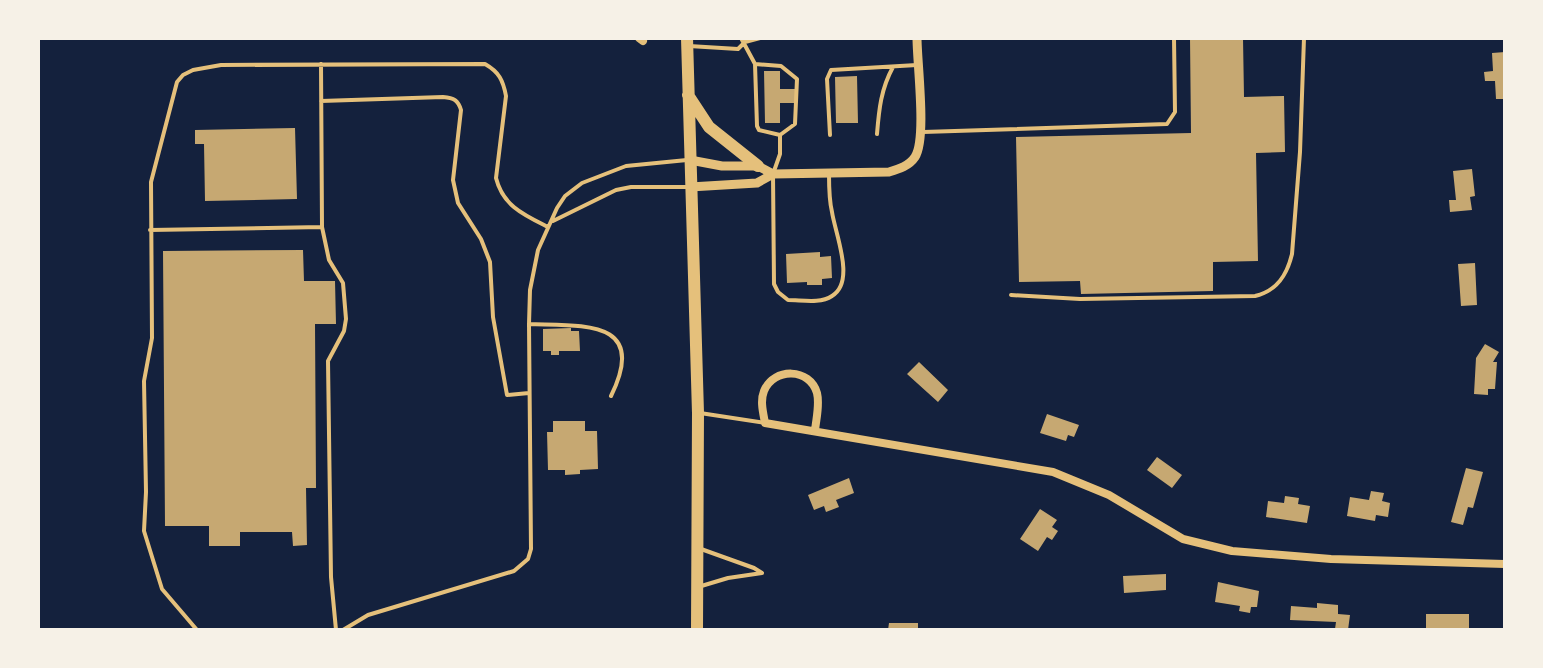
<svg xmlns="http://www.w3.org/2000/svg" width="1543" height="668" font-family="'Golos Text',sans-serif">
<style>
.building{fill:#c6a872}
.lines{fill:none;stroke-linecap:round;stroke-linejoin:round}
.service{stroke:#e5c07b;stroke-width:4}
.minor{stroke:#e5c07b;stroke-width:8}
.tertiary{stroke:#e5c07b;stroke-width:9}
.primary{stroke:#e5c07b;stroke-width:12}
</style>
<rect width="100%" height="100%" fill="#14213d"/>
<!-- building -->
<path class="building" d="M1190,38H1243L1244,97L1284,96L1285,152L1256,153L1258,261L1213,262V291L1081,294L1080,281L1019,282L1016,137L1191,133Z
M1505,52V99H1496L1495,81H1485L1484,72L1493,71L1492,53Z
M764,71H780V89H795V103H780V123H765Z
M857,76L858,123H836L835,77Z
M295,128L297,199L205,201L204,144H195V130Z
M1472,169L1475,196L1470,197L1472,210L1450,212L1449,200H1456L1453,171Z
M303,250L304,281H335L336,324H315L316,488H306L307,545L293,546L292,532H240V546H209V526H165L163,251Z
M820,252V257L831,256L832,278L822,279V285H807V282L787,283L786,254Z
M1475,263L1477,305L1461,306L1458,264Z
M571,328V331H579L580,351H559V355H551V351H543V329Z
M1485,344L1499,352L1493,362H1497L1495,389H1488V395L1474,394L1476,358Z
M919,362L948,390L938,402L907,374Z
M1047,414L1079,425L1074,437L1068,435L1066,441L1040,433Z
M553,421H585V431H597L598,469L580,470V474L565,475V470H548L547,432H553Z
M1157,457L1182,475L1172,488L1147,470Z
M1466,468L1483,472L1473,508L1468,507L1463,525L1451,522Z
M849,478L854,493L836,500L839,507L826,512L824,506L814,510L808,495Z
M1371,491L1384,493L1382,501L1390,503L1388,517L1376,515L1375,521L1347,516L1350,497L1369,500Z
M1285,496L1299,498L1298,504L1310,506L1307,523L1266,517L1268,501L1284,503Z
M1040,509L1057,520L1052,527L1058,531L1052,540L1047,537L1038,551L1020,539Z
M1166,574V590L1124,593L1123,576Z
M1218,582L1259,591L1257,607H1251L1250,613L1239,611L1240,606L1215,602Z
M1317,603L1338,605V614L1350,615L1348,630L1335,629L1336,622L1290,620L1291,606L1317,608Z
M1426,614H1469V630H1426Z
M889,623H918V630H888Z"/>
<g class="lines">
<!-- service -->
<path class="service" d="M741,38L755,64L781,66L797,79L795,124L780,135V154L773,174L774,284L778,292L788,300C802,300 820,304 832,296C856,282 835,233 832,212C829,200 829,187 829,174
M689,46L738,49L745,42L760,38
M321,64L322,227L329,260L343,283L346,319L344,331L328,361L331,577L336,630
M755,64L757,126L759,130L780,135
M321,101L443,97C454,98 458,100 461,110L453,180L458,203L481,239L490,262L493,317L507,395L529,393
M923,132L1167,124L1175,112L1174,38
M877,134C879,109 881,89 893,67
M830,135L827,79L831,70L917,65
M553,221L616,190L631,187H690
M150,230L322,227
M1011,295L1080,299L1255,296C1277,291 1287,275 1292,254L1300,152L1304,38
M529,324C583,326 649,319 611,396
M700,413L765,423
M701,549L754,568L762,573
M698,587L728,578L762,573
M197,630L162,589L144,531L146,492L144,381L152,338L151,182L177,82L183,75L193,70L221,65L485,64C499,72 503,80 506,96L496,178C503,206 524,215 548,227
M343,630L368,615L514,571L528,559L531,549L529,324L530,290L538,250L557,208L565,196L582,183L626,166L687,160"/>
<!-- minor -->
<path class="minor" d="M639,38L643,41
M815,431C816,419 820,405 817,393C810,368 774,367 764,391C760,401 763,412 765,423L1053,472L1109,495L1183,539L1232,551L1331,559L1505,564"/>
<!-- tertiary -->
<path class="tertiary" d="M690,160L722,166H758L773,174
M690,187L757,183L773,174L889,172C899,169 909,166 915,157C927,139 917,63 917,38"/>
<!-- primary -->
<path class="primary" d="M687,38L698,413L697,630
M688,95L709,127L758,166"/>
</g>
<!-- border -->
<rect width="1543" height="668" fill="none" stroke="#f6f1e7" stroke-width="80"/>
</svg>
